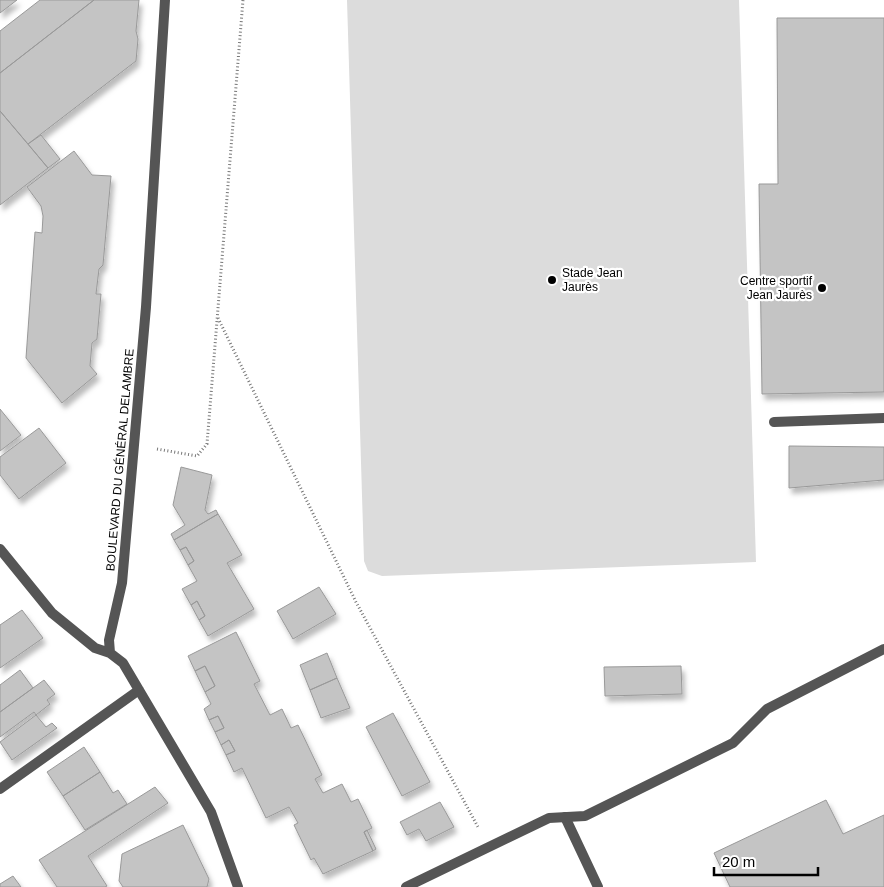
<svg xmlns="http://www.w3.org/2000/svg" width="884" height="887" font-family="Helvetica,sans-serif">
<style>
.green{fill:#dcdcdc}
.building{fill:#c4c4c4;stroke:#999;filter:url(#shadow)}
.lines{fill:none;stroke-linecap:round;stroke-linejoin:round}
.path{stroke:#777;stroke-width:3;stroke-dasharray:1 2.5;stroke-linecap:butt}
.lane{stroke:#555;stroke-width:10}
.street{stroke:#555;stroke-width:10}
.poi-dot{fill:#000;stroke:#fff;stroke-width:2}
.labels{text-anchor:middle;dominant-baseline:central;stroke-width:4.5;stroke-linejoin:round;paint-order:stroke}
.poi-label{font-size:12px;fill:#000;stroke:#fff;text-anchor:start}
.street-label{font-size:12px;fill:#000;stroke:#fff}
</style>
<defs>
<filter id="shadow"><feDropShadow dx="3" dy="5.5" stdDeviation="2.5" flood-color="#0004"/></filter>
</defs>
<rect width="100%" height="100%" fill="#fff"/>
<!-- green -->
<path class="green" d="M347,0H739L756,562L382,576L368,571L364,561Z"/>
<!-- building -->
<path class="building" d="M0,0H17L0,13Z
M40,0H94L0,73V31Z
M94,0H139L136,31L138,39L136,61L28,144L0,111V73Z
M777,18H884V392L762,394L759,184H778Z
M0,111L48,168L0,205Z
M41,135L60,159L48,168L28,144Z
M74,151L92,175L111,176L103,265L99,269L96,294H101L97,339L92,343L90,366L97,374L62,403L26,358L35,232L42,233L43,216L41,206L27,187Z
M0,409L21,435L0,451Z
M39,428L66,463L19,499L0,475V457Z
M789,446L884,447V480L789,488Z
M181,467L212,475L205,510L208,514L216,510L218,514L174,540L171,534L185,525L173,505Z
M218,514L242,555L227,563L254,609L208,636L199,620L205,616L197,601L191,605L182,589L197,581L188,565L194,561L186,547L180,550L174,540Z
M186,547L194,561L188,565L180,550Z
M319,587L336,614L293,639L277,611Z
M197,601L205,616L199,620L191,605Z
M22,610L43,638L0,668V625Z
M236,632L260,681L254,684L270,715L282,709L291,728L298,725L322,775L315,779L323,793L342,784L351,802L358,799L372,828L364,832L373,851L323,874L314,858L311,860L294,825L298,823L289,807L266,818L242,768L234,772L226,755L235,751L229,740L221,745L215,732L224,728L218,716L209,720L204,709L211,704L205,692L215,686L205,666L195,671L188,656Z
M327,653L337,678L310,690L300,665Z
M205,666L215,686L205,692L195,671Z
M681,666L682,694L605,696L604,667Z
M20,670L33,688L0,712V685Z
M337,678L350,708L321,718L310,690Z
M44,680L55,694L47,700L50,704L36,715L34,712L0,737V712Z
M393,713L430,782L402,796L366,727Z
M36,715L46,727L52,723L57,728L12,760L0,742Z
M218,716L224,728L215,732L209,720Z
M229,740L235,751L226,755L221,745Z
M84,747L100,772L63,796L47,772Z
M100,772L113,793L118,790L127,804L85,830L63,796Z
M155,787L168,803L88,856L107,886L105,887H57L39,860Z
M826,800L843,834L884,815V887H730L714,853Z
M440,802L454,827L426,841L419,829L407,835L400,822Z
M183,825L209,879L207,887H123L119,881L122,854Z
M367,830L376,849L373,851L364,832Z
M13,876L21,887H0V884Z"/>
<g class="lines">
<!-- path -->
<path class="path" d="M218,318L356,602L478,827
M157,449L197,456L207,444L243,0"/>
<!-- lane -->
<path class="lane" d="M774,422L884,418
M565,817L598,887"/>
<!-- street -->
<path class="street" d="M165,0L146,307L122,583L109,640L110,653L123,663L211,812L238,887
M0,549L52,613L95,648L110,653
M0,789L139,690
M406,887L549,818L585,816L733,743L767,709L884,649"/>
</g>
<!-- markers -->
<g class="poi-dot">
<circle cx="552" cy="280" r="5"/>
<circle cx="822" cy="288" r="5"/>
</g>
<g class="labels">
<!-- poi labels -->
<g class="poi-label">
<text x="562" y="273">Stade Jean<tspan x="562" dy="14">Jaurès</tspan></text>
<text x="812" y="281" text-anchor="end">Centre sportif<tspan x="812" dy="14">Jean Jaurès</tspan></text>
</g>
<!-- street labels -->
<g class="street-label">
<text transform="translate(120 460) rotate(-85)">BOULEVARD DU GÉNÉRAL DELAMBRE</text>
</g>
</g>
<!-- scale -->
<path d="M714 867v8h104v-8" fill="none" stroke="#000000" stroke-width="2.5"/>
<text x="722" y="867" font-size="15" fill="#000000" stroke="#ffffff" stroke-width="4" paint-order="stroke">20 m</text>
</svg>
